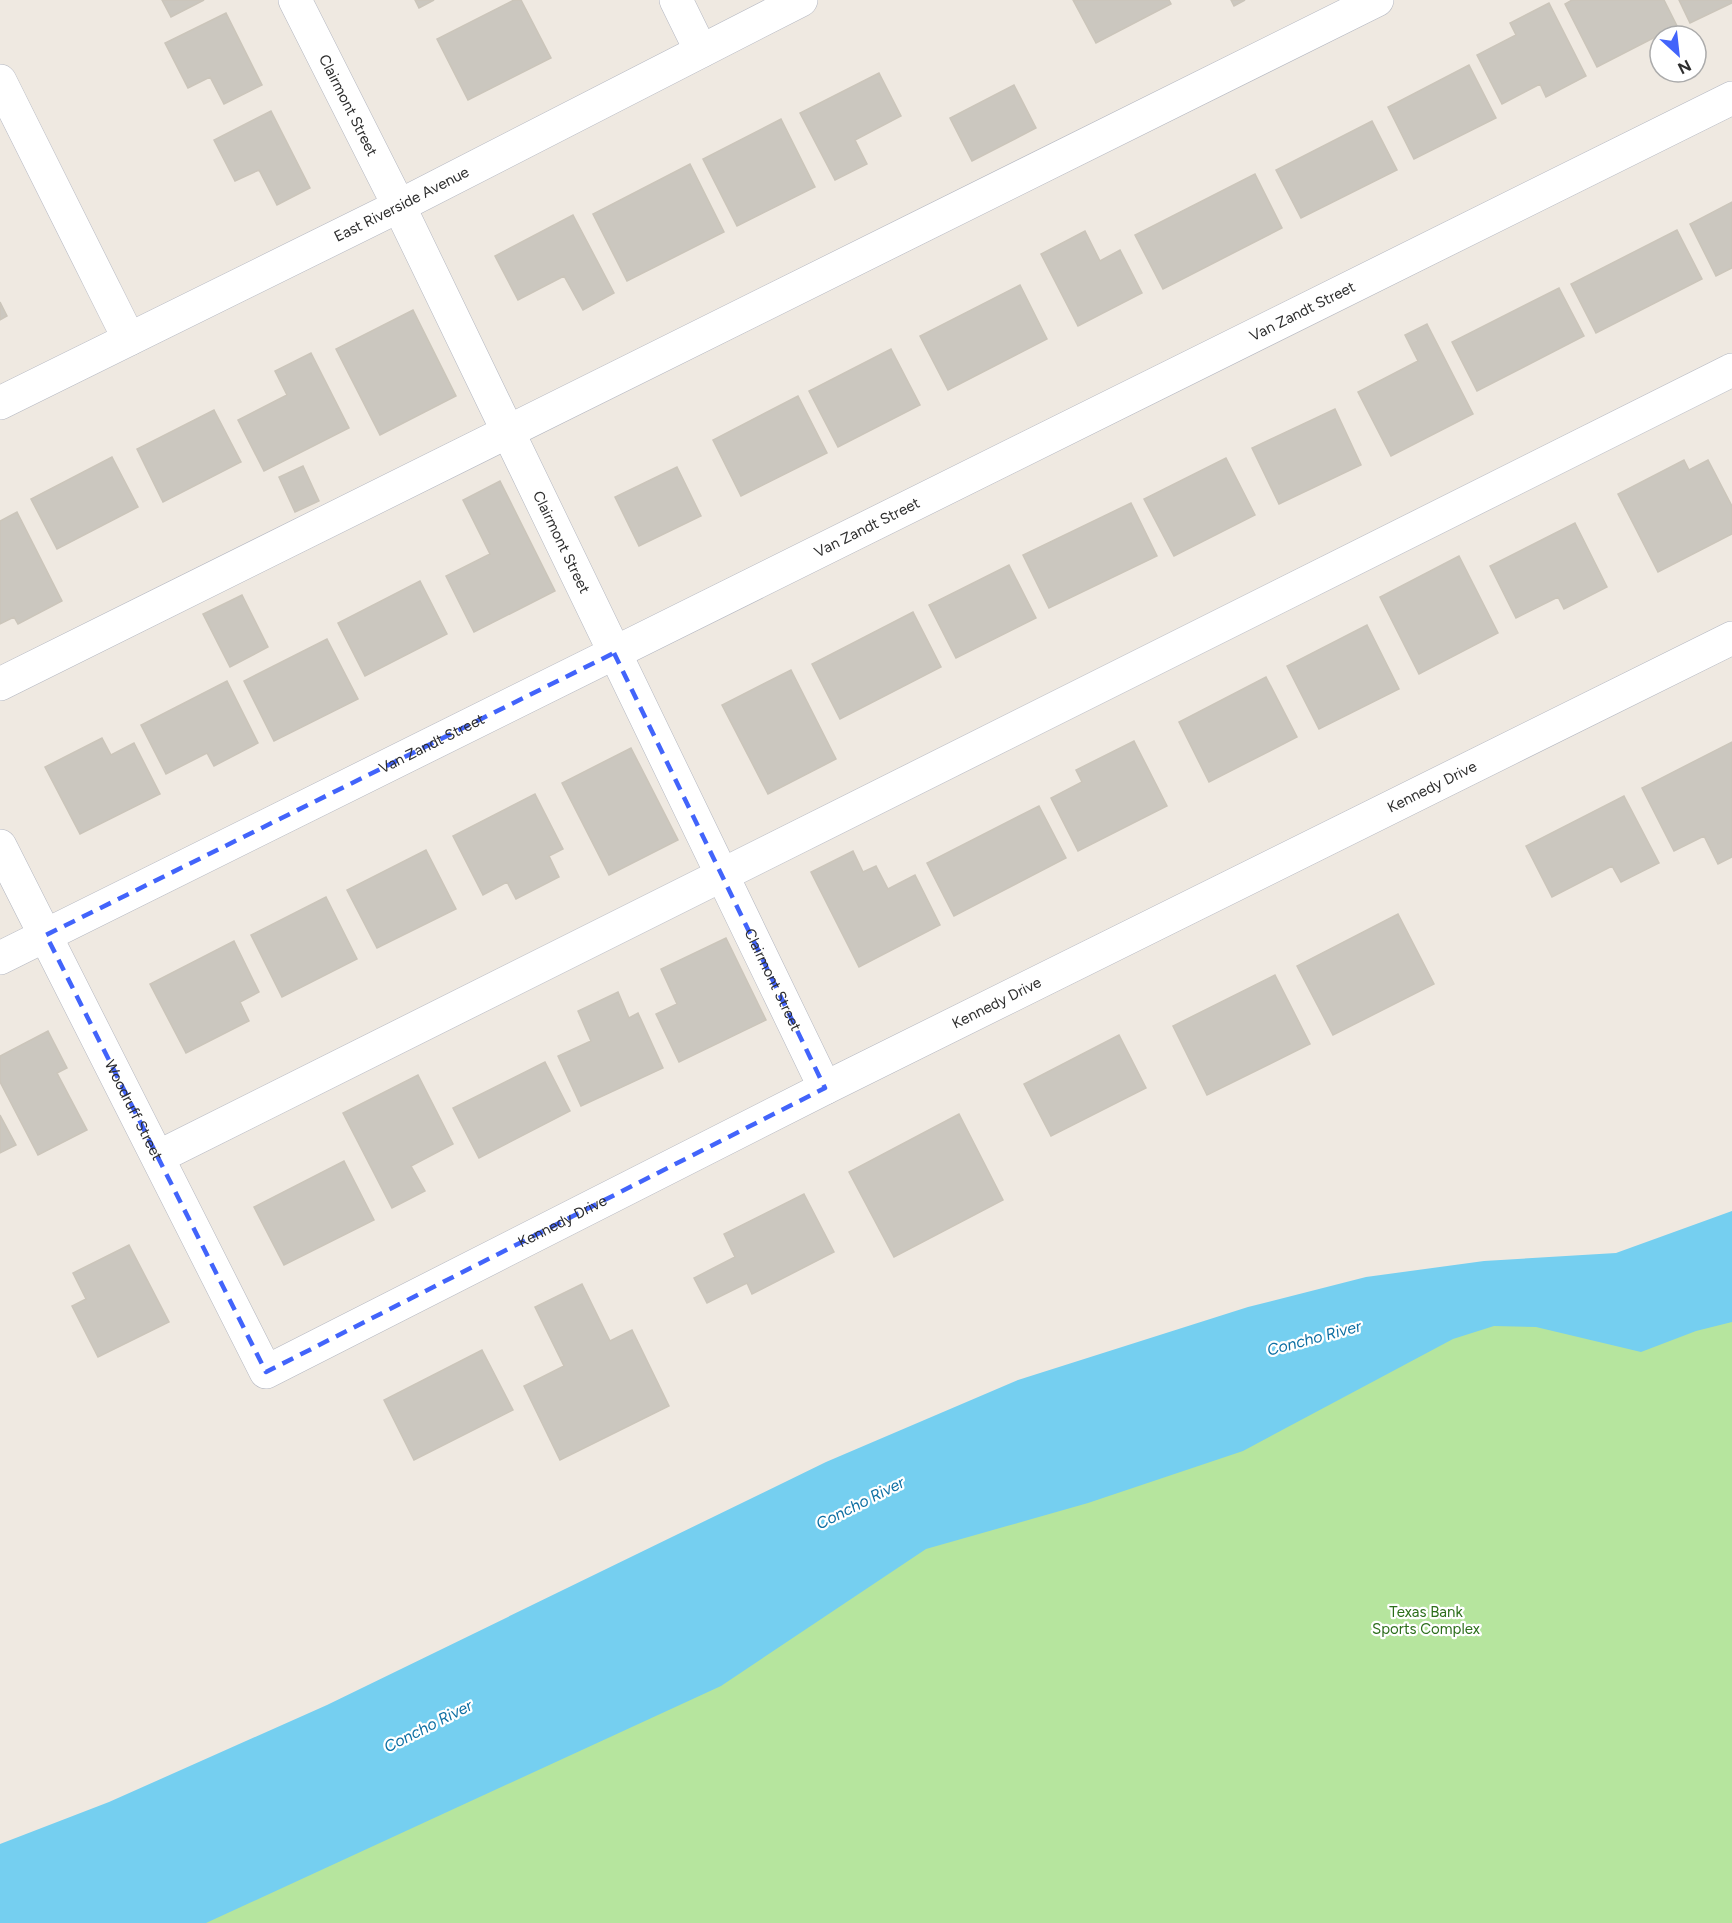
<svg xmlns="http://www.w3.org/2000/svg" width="1732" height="1923" font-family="Figtree,sans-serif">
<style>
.green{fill:#b6e59e}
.water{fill:#75cff0}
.building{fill:#cbc7bf;stroke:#cbc5ba;stroke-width:1.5}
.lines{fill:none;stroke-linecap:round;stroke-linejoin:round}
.minor-casing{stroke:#b4b7c1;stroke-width:34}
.minor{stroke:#fff;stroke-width:33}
.marked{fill:none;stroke:#4264fb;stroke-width:4.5;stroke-dasharray:12 8;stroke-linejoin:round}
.labels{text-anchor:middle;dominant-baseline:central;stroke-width:4.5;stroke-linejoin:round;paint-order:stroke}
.street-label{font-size:15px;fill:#2e2e2e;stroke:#fff}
.park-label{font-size:15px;fill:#2c6e1b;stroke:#fff}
.water-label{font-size:16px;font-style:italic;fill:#0d6fa3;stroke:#fff}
</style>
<rect width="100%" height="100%" fill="#efe9e1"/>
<!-- green -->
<path class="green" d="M1732,1245V1923H47L1033,1414Z"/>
<!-- water -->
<path class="water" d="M1732,1211V1322L1696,1331L1641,1352L1536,1327L1494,1326L1453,1339L1243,1451L1088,1503L926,1549L721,1686L206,1923H0V1844L109,1802L327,1705L826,1462L1018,1380L1248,1307L1366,1277L1484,1261L1616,1253Z"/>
<!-- building -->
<path class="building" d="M162,0H204L171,17Z
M415,0H434L419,8Z
M514,0H521L551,58L468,100L437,39Z
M1073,0H1169L1171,4L1096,43Z
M1231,0H1245L1234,6Z
M1572,0H1664L1677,26L1597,67L1565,4Z
M1679,0H1732V3L1690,23Z
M1549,3L1586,76L1546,97L1540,84L1502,104L1477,55L1516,35L1510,23Z
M226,13L262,85L224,104L210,77L188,88L165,43Z
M1469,65L1496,118L1414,159L1388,107Z
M879,73L901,116L855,140L867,164L835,180L800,113Z
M1014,85L1036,128L972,161L950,118Z
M271,111L310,188L277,205L259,170L235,181L214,140Z
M781,119L815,187L737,226L703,159Z
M1372,121L1397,170L1301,218L1276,170Z
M690,164L724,232L627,281L593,214Z
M1255,174L1282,228L1163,289L1135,235Z
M1732,202V268L1716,276L1690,224Z
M573,215L614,293L583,310L564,276L518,300L495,256Z
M1677,230L1702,279L1596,333L1571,284Z
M1085,231L1100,261L1120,250L1142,293L1078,326L1041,254Z
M1020,285L1047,339L948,390L920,336Z
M1559,288L1584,336L1477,391L1452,342Z
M0,302L7,316L0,320Z
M413,310L456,396L380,435L336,349Z
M1427,324L1473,414L1391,456L1358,392L1418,361L1405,335Z
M891,349L920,405L838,447L809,391Z
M311,353L349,428L264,471L238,420L287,395L275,371Z
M798,396L827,453L741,496L713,440Z
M1335,409L1361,465L1279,504L1252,448Z
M214,410L241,462L163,502L137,449Z
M112,457L138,507L57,549L31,499Z
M1226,458L1255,515L1174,556L1144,499Z
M1684,460L1689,470L1708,460L1732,506V534L1658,572L1618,494Z
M303,466L319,501L295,512L279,477Z
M677,467L701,516L639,546L615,497Z
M500,481L555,591L474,632L446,576L490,554L463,500Z
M1131,503L1157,556L1049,608L1023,555Z
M17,512L62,601L18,624L14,617L0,624V521Z
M1575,523L1607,587L1564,609L1558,597L1516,618L1490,566Z
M1459,556L1498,633L1419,674L1380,597Z
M1009,565L1036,618L956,658L929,605Z
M420,581L447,634L365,676L338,623Z
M242,595L268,647L230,667L203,614Z
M913,612L941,667L840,719L812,664Z
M1367,625L1399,689L1319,729L1287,666Z
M327,639L358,699L274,741L244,681Z
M791,670L836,759L768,794L722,705Z
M1266,677L1297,737L1209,782L1179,722Z
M227,681L258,743L214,766L207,753L166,774L141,725Z
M102,738L111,755L134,743L160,794L80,834L45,767Z
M1134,741L1167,806L1078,851L1051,798L1082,782L1076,770Z
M1732,742V857L1718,864L1704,836L1674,851L1642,788Z
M631,748L678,840L609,875L562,783Z
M535,794L563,849L549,856L559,877L516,899L507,882L483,895L453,836Z
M1624,796L1659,863L1621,882L1612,866L1552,897L1526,846Z
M1039,806L1066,858L954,916L927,863Z
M426,850L456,909L377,948L347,890Z
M853,851L863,872L876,866L888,889L915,875L940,925L859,967L811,872Z
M326,897L357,959L282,997L251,935Z
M1398,914L1434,984L1333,1035L1297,966Z
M726,938L766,1020L679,1062L656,1014L677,1004L661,969Z
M234,941L259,992L240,1002L249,1021L186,1053L150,984Z
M1275,975L1310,1044L1207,1095L1173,1026Z
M618,992L629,1018L638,1013L663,1068L581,1106L558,1056L591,1041L578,1011Z
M48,1031L67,1068L57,1073L87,1130L38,1155L0,1082V1056Z
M1119,1035L1146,1088L1051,1136L1024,1084Z
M545,1062L570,1111L479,1158L453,1108Z
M418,1075L453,1144L411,1166L425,1191L392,1208L343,1113Z
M959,1114L1003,1200L894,1257L849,1172Z
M0,1115L16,1145L0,1153Z
M344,1161L374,1220L284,1265L254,1207Z
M804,1194L834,1252L752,1294L747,1283L707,1303L694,1278L735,1257L724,1234Z
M129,1245L169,1322L98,1357L72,1306L86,1299L73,1273Z
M582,1284L610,1341L632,1330L669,1406L560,1460L524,1386L564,1366L535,1307Z
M482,1350L513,1410L414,1460L384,1400Z"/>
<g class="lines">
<defs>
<g id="minor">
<path id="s1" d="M295,0L399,206L825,1088"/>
<path d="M676,0L701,51"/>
<path d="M0,81L129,339"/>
<path id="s2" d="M0,403L399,206L801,0"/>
<path d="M0,684L1377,0"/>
<path id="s3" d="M0,846L266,1372L825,1088L1732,638"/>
<path id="s4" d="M0,958L1732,98"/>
<path d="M158,1157L1732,370"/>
</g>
</defs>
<!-- minor casing -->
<use href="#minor" class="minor-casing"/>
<!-- minor -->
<use href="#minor" class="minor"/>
</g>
<!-- marked area -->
<path class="marked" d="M614,653L825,1088L266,1372L46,935Z"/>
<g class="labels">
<!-- street labels -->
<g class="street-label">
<text stroke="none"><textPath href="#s1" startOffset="118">Clairmont Street</textPath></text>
<text stroke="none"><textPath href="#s2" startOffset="448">East Riverside Avenue</textPath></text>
<text stroke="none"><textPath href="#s4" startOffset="1454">Van Zandt Street</textPath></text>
<text stroke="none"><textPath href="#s4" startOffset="968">Van Zandt Street</textPath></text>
<text stroke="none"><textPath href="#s1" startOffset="604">Clairmont Street</textPath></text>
<text stroke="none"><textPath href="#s4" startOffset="482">Van Zandt Street</textPath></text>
<text stroke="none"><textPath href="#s3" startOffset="1894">Kennedy Drive</textPath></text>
<text stroke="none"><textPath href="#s1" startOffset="1090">Clairmont Street</textPath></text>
<text stroke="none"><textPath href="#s3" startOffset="1408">Kennedy Drive</textPath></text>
<text stroke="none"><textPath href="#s3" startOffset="296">Woodruff Street</textPath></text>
<text stroke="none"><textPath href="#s3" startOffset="922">Kennedy Drive</textPath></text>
</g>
<!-- park labels -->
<g class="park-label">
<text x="1426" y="1612">Texas Bank<tspan x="1426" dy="17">Sports Complex</tspan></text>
</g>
<!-- water labels -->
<g class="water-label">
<text transform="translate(1314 1338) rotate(-15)">Concho River</text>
<text transform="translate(860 1503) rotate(-27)">Concho River</text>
<text transform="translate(428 1726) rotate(-27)">Concho River</text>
</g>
</g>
<!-- north arrow -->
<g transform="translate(1678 54) rotate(153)"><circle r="28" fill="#ffffff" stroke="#ababab" stroke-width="1.5"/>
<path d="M0-4.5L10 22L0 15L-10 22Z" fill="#4264fb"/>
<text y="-9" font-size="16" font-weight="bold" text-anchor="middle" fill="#2e2e2e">N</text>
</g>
</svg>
